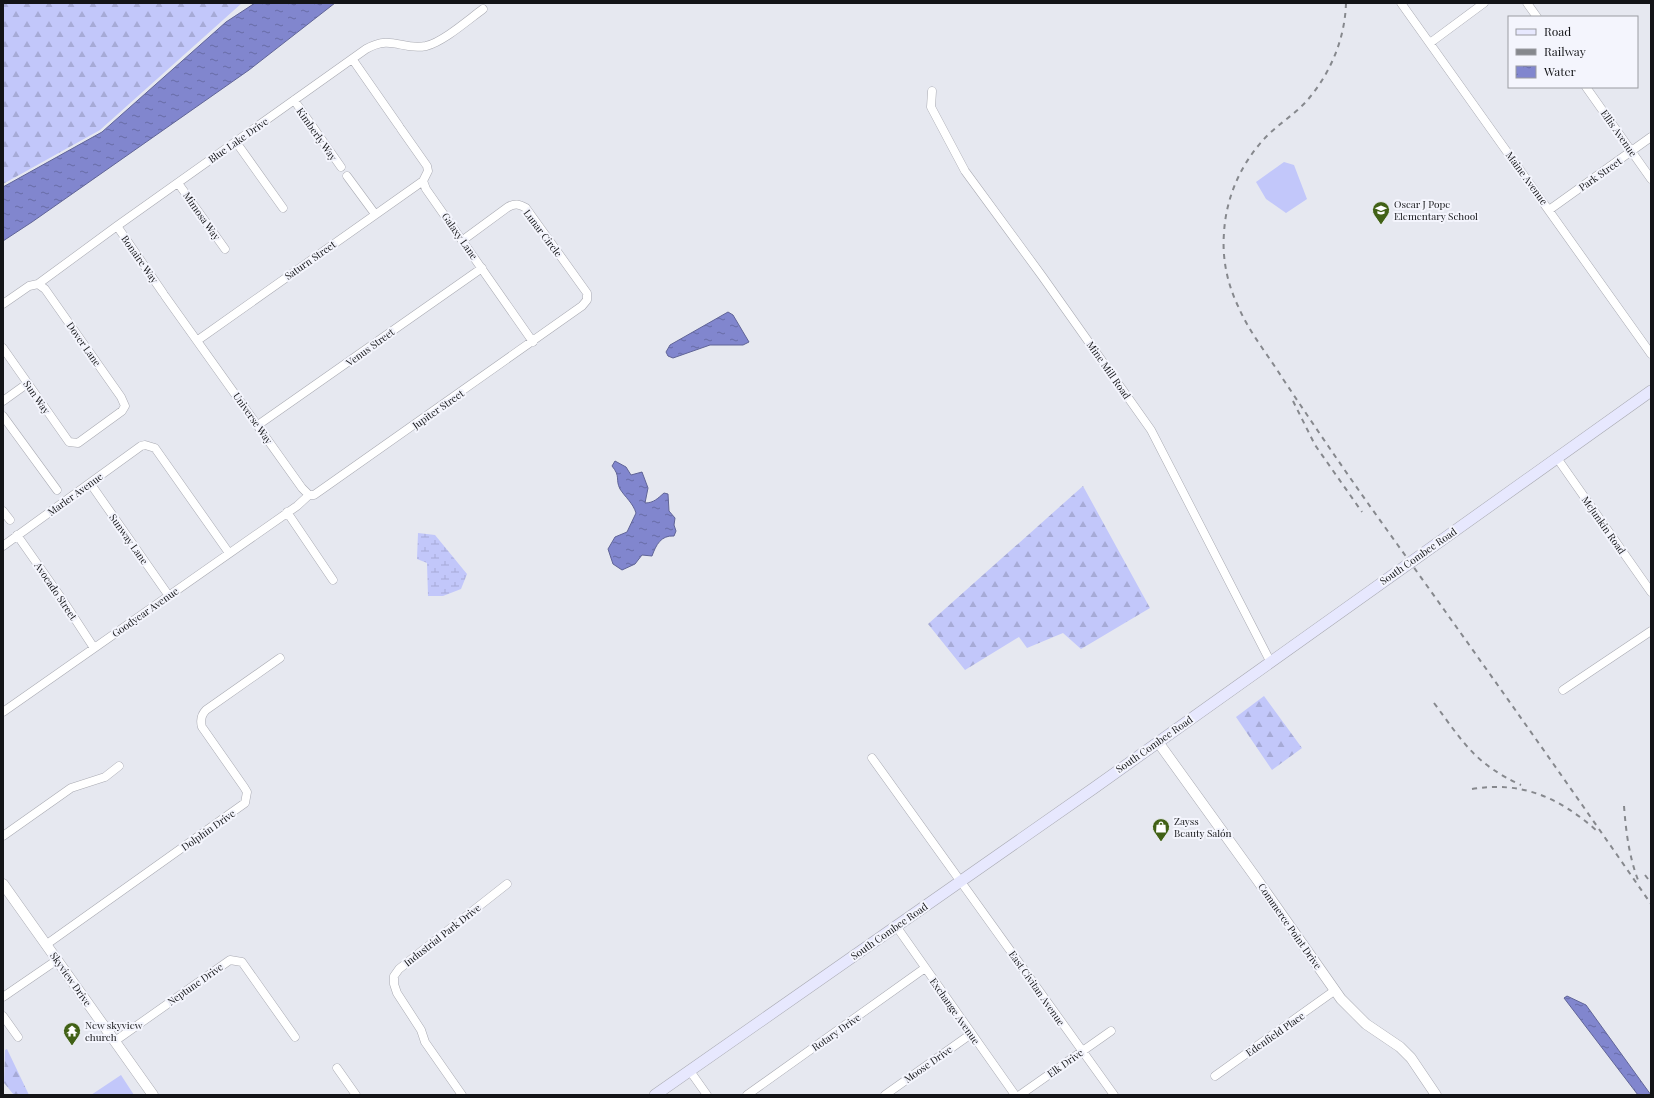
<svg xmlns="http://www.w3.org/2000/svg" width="1654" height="1098" font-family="'Playfair Display',serif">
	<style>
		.green { fill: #c2c7fa }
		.forest { fill: url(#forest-firs) }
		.wetland { fill: url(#wetland-marsh) }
		.water { fill: url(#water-ripples); stroke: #606497 }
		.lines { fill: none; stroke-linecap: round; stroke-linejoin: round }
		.minor-casing { stroke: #a9aab2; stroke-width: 9 }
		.tertiary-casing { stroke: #a9aab2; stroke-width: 11 }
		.secondary-casing { stroke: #a9aab2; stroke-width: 12 }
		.minor { stroke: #fff; stroke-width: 8 }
		.tertiary { stroke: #fff; stroke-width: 10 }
		.secondary { stroke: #e7e8fe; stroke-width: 11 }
		.rail { stroke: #86888d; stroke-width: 2; stroke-dasharray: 5 5; stroke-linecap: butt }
		.labels { text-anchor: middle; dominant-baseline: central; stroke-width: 4; stroke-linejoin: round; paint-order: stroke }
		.street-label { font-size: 10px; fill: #131417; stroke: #f4f5fd }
		.poi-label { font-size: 10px; fill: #131417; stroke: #f4f5fd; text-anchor: start }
	</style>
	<defs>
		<pattern id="forest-firs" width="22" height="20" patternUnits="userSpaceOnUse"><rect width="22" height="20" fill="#c2c7fa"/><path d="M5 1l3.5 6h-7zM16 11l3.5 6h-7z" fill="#a6aad6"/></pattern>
		<pattern id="wetland-marsh" width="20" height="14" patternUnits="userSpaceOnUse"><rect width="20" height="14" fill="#c2c7fa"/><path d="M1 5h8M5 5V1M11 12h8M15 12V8" fill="none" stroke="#a6aad6"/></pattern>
		<pattern id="water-ripples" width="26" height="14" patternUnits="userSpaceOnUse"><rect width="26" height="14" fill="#8186ce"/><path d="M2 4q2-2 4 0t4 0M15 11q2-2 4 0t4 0" fill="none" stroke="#686ca6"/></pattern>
	</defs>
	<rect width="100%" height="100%" fill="#e6e8f0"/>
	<!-- green -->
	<path class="green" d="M1284,162L1294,165L1307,199L1286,213L1266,199L1256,182Z
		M121,1075L134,1095H91Z"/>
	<!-- forest -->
	<path class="forest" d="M3,3H242L100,130L3,184Z
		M1083,486L1150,608L1081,649L1063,633L1027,648L1019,637L965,670L928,624Z
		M1264,696L1302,748L1272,770L1236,717Z
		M7,1049L29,1095H14L4,1083L5,1050Z"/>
	<!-- wetland -->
	<path class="wetland" d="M418,533L435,535L467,574L461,589L443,596H428L427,563L417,559Z"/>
	<!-- water -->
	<path class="water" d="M255,3H335L249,70L32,222L3,241V187L102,132L226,22Z
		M728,312L733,315L749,342L743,345H710L673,358L668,356L666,352L670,345Z
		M615,461L626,467L631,475L642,472L648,488L645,503C654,503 658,498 664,493L668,494L669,511L675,518L674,525L676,531L674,536C661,535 656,545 652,556L642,555L635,564L622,570L613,564L608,549L615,537L627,532L636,513C633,503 625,497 620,489C615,479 621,477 612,466Z
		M1567,996L1586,1005L1651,1095H1638L1564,998Z"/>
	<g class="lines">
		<!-- minor casing -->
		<g class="minor-casing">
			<path id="minor" d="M1401,3L1651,354
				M1527,3L1537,17
				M1430,43L1484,3
				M353,60L399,126
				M1586,87L1651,179
				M932,91L931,107L965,171L1042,276L1151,430L1270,661
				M294,100L341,167
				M401,129L427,166L428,171L423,181L426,189L533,342
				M236,142L283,208
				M347,176L375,214
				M178,183L225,249
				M1549,210L1651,137
				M117,226L163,293
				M165,296L302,488L309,495
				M3,304L29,286L38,284L117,226L366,49C392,34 402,51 426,46C443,42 468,20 483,9
				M198,340L423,181
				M3,348L69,442L78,443L122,411L125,406L121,397L45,289L38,284
				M3,401L28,383
				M3,416L57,490
				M258,425L482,268
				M1557,458L1651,592
				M90,483L169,596
				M3,511L10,520
				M287,512L333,580
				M17,535L62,599L94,648
				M3,546L141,446L145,445L155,448L229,553
				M1563,690L1651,631
				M3,712L297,506L309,495H314L324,488L582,306L587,300V293L526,208C519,204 515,203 508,207L463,240
				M872,758L1114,1095
				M3,836L71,788L105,777L119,766
				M896,926L1015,1095
				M47,944L245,803L247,792L244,787L202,727C200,720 201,715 206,710L280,658
				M3,997L57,960
				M3,1016L18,1037
				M115,1041L230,960L242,962L295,1037
				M337,1068L356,1095
				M690,1071L707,1095
				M1215,1076L1334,991
				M462,1095L425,1042L421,1030L397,993L394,984V976L399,969L507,884
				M747,1095L925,968
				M885,1095L971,1034
				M1020,1095L1111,1031"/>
		</g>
		<!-- tertiary casing -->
		<g class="tertiary-casing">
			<path id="tertiary" d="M1158,742L1256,878L1341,999L1366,1024L1400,1047L1411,1058L1436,1095
				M3,884L153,1095"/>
		</g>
		<!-- secondary casing -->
		<g class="secondary-casing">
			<path id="secondary" d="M655,1095L1094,788L1651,391"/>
		</g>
		<!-- minor -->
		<use href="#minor" class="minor"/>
		<!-- tertiary -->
		<use href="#tertiary" class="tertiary"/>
		<!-- secondary -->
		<use href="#secondary" class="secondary"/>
		<!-- rail -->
		<path class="rail" d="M1346,3C1345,37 1332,70 1310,97C1299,111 1284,120 1270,133C1243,159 1226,195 1224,233C1222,258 1227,283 1238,306C1249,332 1268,355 1283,379C1317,430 1351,480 1387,530C1476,654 1564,778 1651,904
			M1293,401L1315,445L1362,512
			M1434,703C1463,742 1475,764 1521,785
			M1472,789C1522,781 1558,797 1596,830
			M1624,806C1626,832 1629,856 1638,880
			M1645,875L1651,883"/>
	</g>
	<!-- icons -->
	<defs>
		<g id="school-pin" transform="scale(0.9)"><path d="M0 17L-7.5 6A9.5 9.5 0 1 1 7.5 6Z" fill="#416116" stroke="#f4f5fd"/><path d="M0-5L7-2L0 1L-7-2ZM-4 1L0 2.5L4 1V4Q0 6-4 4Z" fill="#fff"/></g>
		<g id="shop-pin" transform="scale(0.9)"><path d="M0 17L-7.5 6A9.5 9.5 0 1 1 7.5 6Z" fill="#416116" stroke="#f4f5fd"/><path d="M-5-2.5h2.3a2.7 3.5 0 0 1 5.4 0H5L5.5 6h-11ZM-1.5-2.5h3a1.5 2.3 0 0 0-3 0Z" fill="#fff"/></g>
		<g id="temple-pin" transform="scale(0.9)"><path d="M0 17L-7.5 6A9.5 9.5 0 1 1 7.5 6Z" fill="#416116" stroke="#f4f5fd"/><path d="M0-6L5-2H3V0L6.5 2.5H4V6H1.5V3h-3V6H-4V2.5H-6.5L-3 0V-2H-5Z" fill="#fff"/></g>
	</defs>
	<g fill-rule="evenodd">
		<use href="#school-pin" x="1381" y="210"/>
		<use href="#shop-pin" x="1161" y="827"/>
		<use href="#temple-pin" x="72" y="1031"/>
	</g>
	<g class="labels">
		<!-- street labels -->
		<g class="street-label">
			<text transform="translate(1619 133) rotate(55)">Ellis Avenue</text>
			<text transform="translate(317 134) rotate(55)">Kimberly Way</text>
			<text transform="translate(238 140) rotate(-35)">Blue Lake Drive</text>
			<text transform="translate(1600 174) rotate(-35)">Park Street</text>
			<text transform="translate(1527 178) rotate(54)">Maine Avenue</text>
			<text transform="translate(202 216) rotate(55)">Mimosa Way</text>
			<text transform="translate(543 233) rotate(53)">Lunar Circle</text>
			<text transform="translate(460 236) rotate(55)">Galaxy Lane</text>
			<text transform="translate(140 259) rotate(55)">Bonaire Way</text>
			<text transform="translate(310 260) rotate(-35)">Saturn Street</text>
			<text transform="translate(84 344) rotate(55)">Dover Lane</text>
			<text transform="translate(370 347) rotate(-36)">Venus Street</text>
			<text transform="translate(1109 370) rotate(55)">Mine Mill Road</text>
			<text transform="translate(37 397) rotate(55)">Sun Way</text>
			<text transform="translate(438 409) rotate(-35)">Jupiter Street</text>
			<text transform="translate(253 418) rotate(55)">Universe Way</text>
			<text transform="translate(75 494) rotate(-36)">Marler Avenue</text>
			<text transform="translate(1604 525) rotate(55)">McJunkin Road</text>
			<text transform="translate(129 539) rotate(55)">Sunway Lane</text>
			<text transform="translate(1418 556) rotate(-35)">South Combee Road</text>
			<text transform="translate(56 591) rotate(56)">Avocado Street</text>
			<text transform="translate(145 612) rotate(-35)">Goodyear Avenue</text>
			<text transform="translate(1154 744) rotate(-35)">South Combee Road</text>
			<text transform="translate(208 830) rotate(-35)">Dolphin Drive</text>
			<text transform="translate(1290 926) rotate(55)">Commerce Point Drive</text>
			<text transform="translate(889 931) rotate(-35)">South Combee Road</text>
			<text transform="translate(442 935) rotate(-38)">Industrial Park Drive</text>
			<text transform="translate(71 979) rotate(55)">Skyview Drive</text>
			<text transform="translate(195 984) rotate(-35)">Neptune Drive</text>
			<text transform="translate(1037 988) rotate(55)">East Civitan Avenue</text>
			<text transform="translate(955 1011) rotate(55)">Exchange Avenue</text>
			<text transform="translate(836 1032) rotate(-35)">Rotary Drive</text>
			<text transform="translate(1275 1034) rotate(-35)">Edenfield Place</text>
			<text transform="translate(1065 1063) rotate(-35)">Elk Drive</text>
			<text transform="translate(928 1064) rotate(-35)">Moose Drive</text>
		</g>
		<!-- poi labels -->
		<g class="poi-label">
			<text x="1394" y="204">Oscar J Pope<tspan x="1394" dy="12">Elementary School</tspan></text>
			<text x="1174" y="821">Zayss<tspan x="1174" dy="12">Beauty Salón</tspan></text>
			<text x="85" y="1025">New skyview<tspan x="85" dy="12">church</tspan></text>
		</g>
	</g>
	<!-- border -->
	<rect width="1654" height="1098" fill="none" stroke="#131417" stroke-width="8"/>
	<!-- legend -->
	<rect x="1508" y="16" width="130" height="72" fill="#f4f5fd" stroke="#9a9ba1"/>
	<rect x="1516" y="29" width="20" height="6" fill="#e7e8fe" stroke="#9a9ba1"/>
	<text x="1544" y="36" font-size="12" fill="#131417">Road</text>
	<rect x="1516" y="49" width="20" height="6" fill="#86888d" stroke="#9a9ba1"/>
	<text x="1544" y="56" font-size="12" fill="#131417">Railway</text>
	<rect x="1516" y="66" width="20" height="12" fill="url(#water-ripples)" stroke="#9a9ba1"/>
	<text x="1544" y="76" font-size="12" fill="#131417">Water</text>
</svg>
